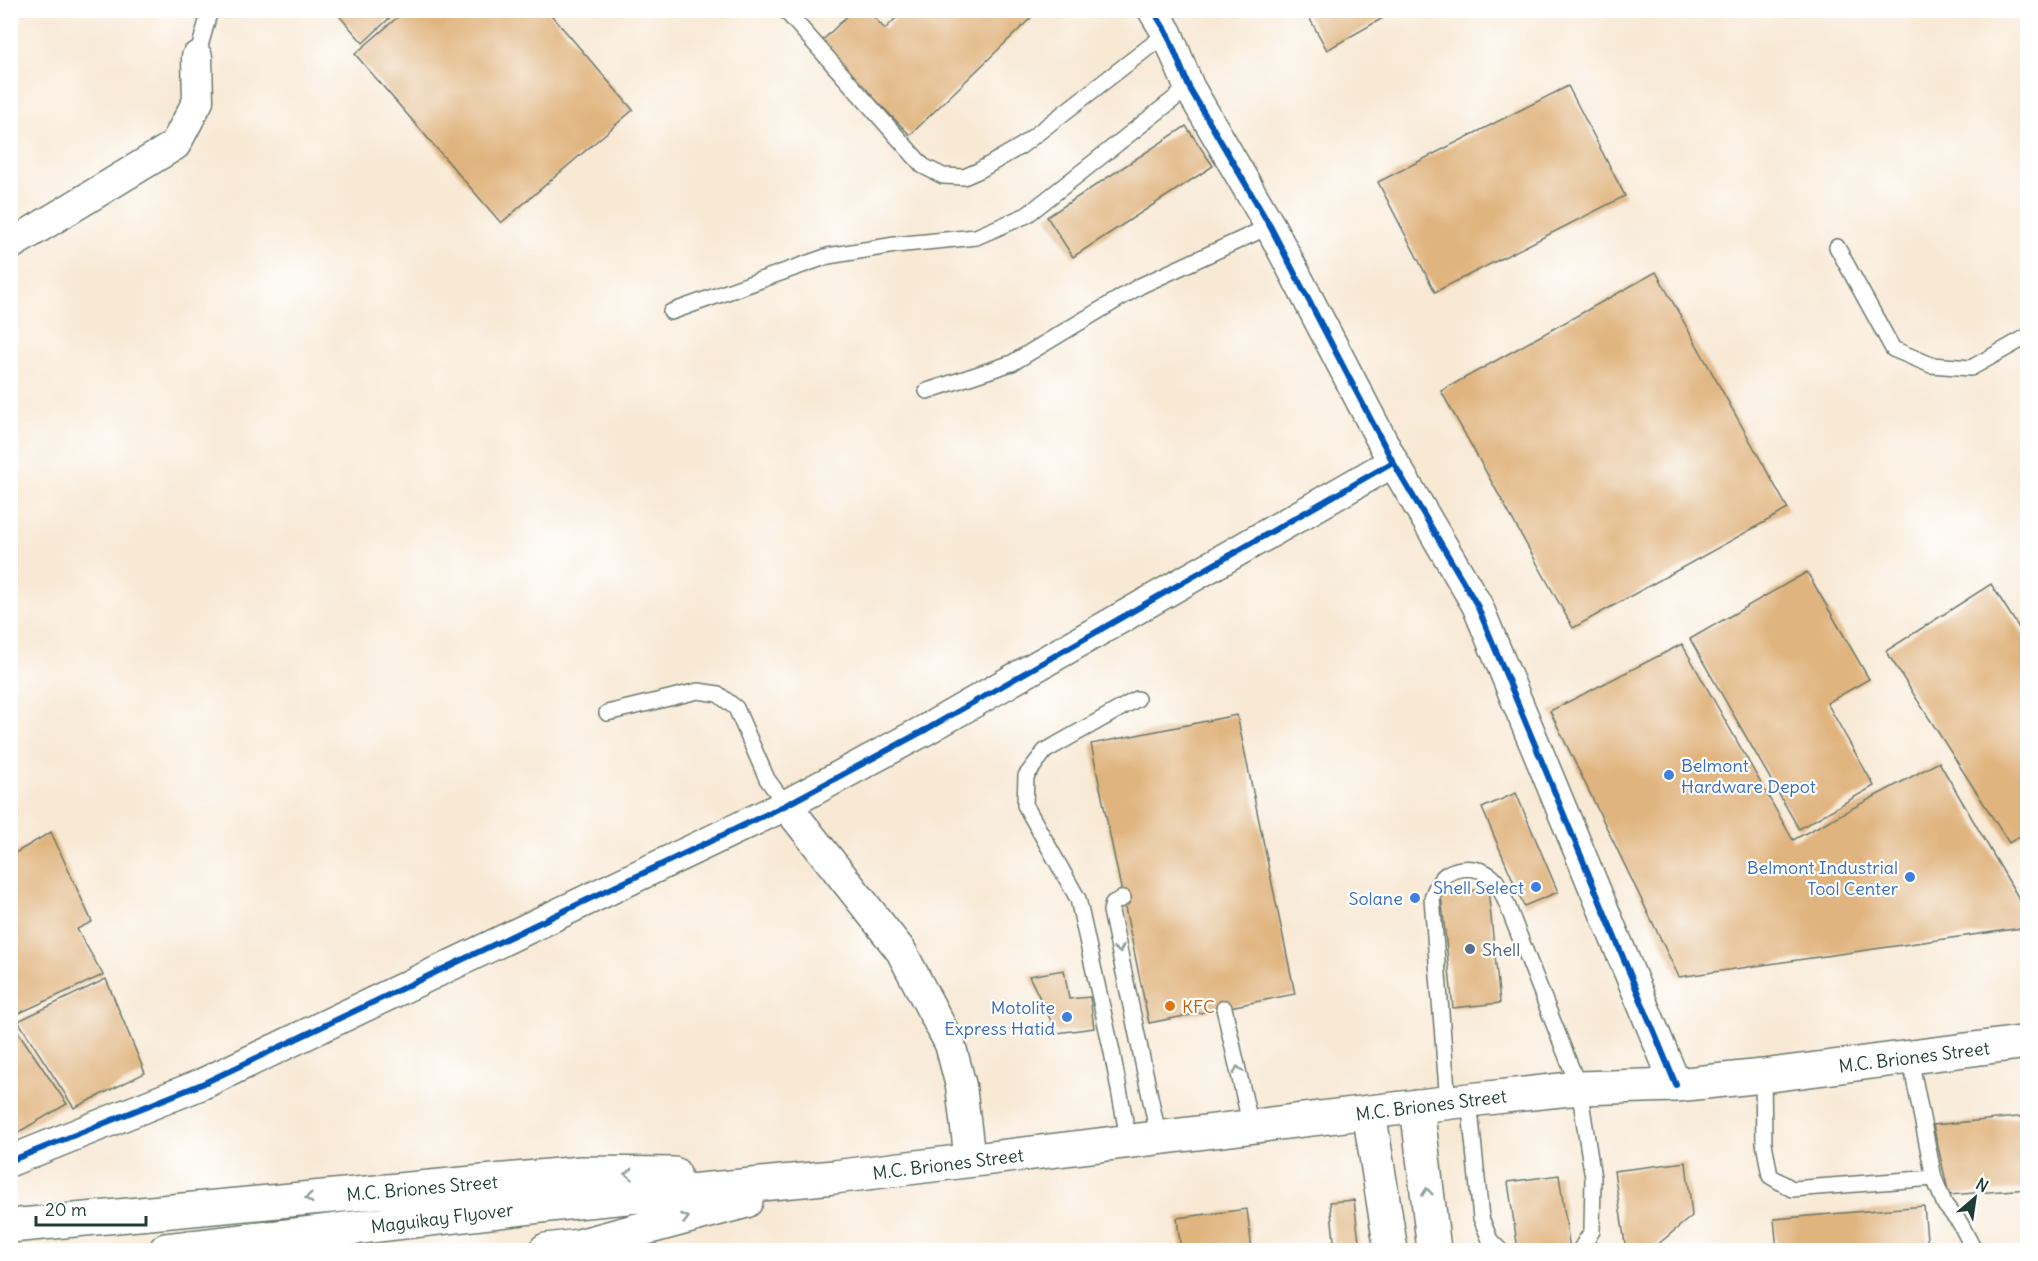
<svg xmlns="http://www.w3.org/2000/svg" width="2038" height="1261" font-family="Delius,sans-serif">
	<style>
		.building { fill: #e0b47e }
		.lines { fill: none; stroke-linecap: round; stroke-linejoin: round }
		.lane-casing { stroke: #6b796c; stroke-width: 18 }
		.street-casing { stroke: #6b796c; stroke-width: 33 }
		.secondary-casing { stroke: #6b796c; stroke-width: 36 }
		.primary-casing { stroke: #6b796c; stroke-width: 36 }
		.lane { stroke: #fff; stroke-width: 15 }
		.street { stroke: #fff; stroke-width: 30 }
		.secondary { stroke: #fff; stroke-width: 33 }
		.primary { stroke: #fff; stroke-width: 33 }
		.cycleway-casing { stroke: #fff; stroke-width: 10 }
		.cycleway { stroke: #0057b8; stroke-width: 6 }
		.oneway { stroke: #8f9e9a }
		.shop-dot { fill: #3f7fe0; stroke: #fff; stroke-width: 2 }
		.service-dot { fill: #5c6f8a; stroke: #fff; stroke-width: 2 }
		.food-dot { fill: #e8710a; stroke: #fff; stroke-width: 2 }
		.labels { text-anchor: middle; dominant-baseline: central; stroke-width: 4.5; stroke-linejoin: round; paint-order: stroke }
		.shop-label { font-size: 18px; fill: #366cbe; stroke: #fff; text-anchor: end }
		.service-label { font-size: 18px; fill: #4e5e75; stroke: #fff; text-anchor: start }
		.food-label { font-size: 18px; fill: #c56008; stroke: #fff; text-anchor: start }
		.street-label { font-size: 18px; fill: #1f3d34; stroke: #fff }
	</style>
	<rect width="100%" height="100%" fill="#fff"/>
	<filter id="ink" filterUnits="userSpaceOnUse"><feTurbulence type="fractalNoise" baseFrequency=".0167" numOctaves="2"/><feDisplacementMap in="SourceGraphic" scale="12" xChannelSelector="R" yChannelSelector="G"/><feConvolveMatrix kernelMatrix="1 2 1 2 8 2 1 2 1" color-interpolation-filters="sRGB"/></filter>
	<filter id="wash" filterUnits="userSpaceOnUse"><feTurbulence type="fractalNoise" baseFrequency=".008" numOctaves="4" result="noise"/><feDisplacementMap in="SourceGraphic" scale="24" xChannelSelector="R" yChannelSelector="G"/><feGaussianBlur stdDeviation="1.35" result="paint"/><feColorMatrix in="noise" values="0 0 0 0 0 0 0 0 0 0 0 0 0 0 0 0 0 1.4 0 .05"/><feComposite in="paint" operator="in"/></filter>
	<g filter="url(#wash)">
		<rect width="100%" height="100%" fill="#f8e9d5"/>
		<g id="blocks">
			<!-- building -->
			<path class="building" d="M334,10H398L363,43Z
				M406,10H547L633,110L501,223L355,54Z
				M853,10H867L885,29L904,10H1026L1032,17L910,135L820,43Z
				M1305,10H1397L1327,50Z
				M1568,86L1625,196L1435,292L1378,182Z
				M1186,126L1213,166L1073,257L1047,217Z
				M1656,272L1788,509L1573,628L1441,391Z
				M1807,572L1869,679L1827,703L1874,786L1799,829L1690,639Z
				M1991,584L2028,642V831L2009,843L1886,651Z
				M1682,644L1793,840L1939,762L2028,914V927L1679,977L1550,711Z
				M1237,715L1295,994L1149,1023L1091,744Z
				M1516,793L1558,892L1524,906L1482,808Z
				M51,832L92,922L77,929L103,975L15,1015L10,1007V856Z
				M1488,889L1500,1003L1453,1008L1441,894Z
				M1064,970L1069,999L1090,997L1094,1028L1057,1033L1029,976Z
				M106,979L145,1073L74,1108L18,1021Z
				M14,1026L67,1104L10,1137V1028Z
				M2028,1116V1189L1949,1195L1933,1125Z
				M1686,1162L1692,1216L1651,1250H1626L1614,1171Z
				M1559,1175L1570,1250H1518L1508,1182Z
				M1354,1200L1360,1250H1335L1330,1202Z
				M1924,1206L1928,1250H1777L1774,1219Z
				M1247,1209L1252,1250H1181L1177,1218Z"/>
		</g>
	</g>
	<g filter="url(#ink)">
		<use href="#blocks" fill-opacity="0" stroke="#6b796c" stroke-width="1.5"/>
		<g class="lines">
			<!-- lane casing -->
			<g class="lane-casing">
				<path id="lane" d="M785,10L923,166L943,176L964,177L980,170L1021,146L1167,33
					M197,57L210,10
					M1837,247L1893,349L1931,365L1971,368L2028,336
					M671,312L828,256L895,245L976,237L1027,215L1189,87
					M927,391L1012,363L1140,286L1270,226
					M607,713L698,691L718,694L736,708L767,779L786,805
					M1123,898L1113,903L1111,911L1159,1139
					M1224,1008L1251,1127
					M1910,1058L1934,1178
					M1763,1076L1764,1143L1770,1176L1792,1189L1934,1178L1945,1205L1960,1223L1974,1250
					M1469,1100L1481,1218L1490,1240L1500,1250
					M1448,1102L1432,898C1435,889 1439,879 1447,874C1462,865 1485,867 1496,881C1500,887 1503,896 1506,902L1579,1088L1593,1178L1592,1231L1580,1250
					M1129,1143L1112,1052L1078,899L1025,805L1026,776L1045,751L1137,699"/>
			</g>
			<!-- street casing -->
			<g class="street-casing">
				<path id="street" d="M1153,10L1167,33L1189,87L1270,226L1393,462L1477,605L1676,1085
					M10,245L175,145L198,101L197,57
					M786,805L901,951L950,1044L961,1086L970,1161
					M10,1161L202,1084L786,805L927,729L1393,462"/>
			</g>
			<!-- secondary casing -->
			<g class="secondary-casing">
				<path id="secondary" d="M1417,1106L1434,1250
					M1369,1112L1391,1250"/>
			</g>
			<!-- primary casing -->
			<g class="primary-casing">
				<path id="primary" d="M10,1226L581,1173L674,1174
					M166,1250L575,1202L834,1177L1469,1100L1579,1088L1676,1085L1763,1076L2028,1042
					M546,1250L579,1246L746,1201"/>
			</g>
			<!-- lane -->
			<use href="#lane" class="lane"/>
			<!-- street -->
			<use href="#street" class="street"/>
			<!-- secondary -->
			<use href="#secondary" class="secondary"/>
			<!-- primary -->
			<use href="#primary" class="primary"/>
			<!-- cycleway casing -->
			<g class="cycleway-casing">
				<path id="cycleway" d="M1153,10L1167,33L1189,87L1270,226L1393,462L1477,605L1676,1085
					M10,1161L202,1084L786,805L927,729L1393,462"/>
			</g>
			<!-- cycleway -->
			<use href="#cycleway" class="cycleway"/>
		</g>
		<!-- one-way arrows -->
		<defs><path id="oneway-chevron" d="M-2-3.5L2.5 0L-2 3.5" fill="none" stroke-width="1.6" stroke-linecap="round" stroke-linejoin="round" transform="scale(1.5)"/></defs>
		<g class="oneway">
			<use href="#oneway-chevron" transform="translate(1119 949) rotate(78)"/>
			<use href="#oneway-chevron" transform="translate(1238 1070) rotate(-103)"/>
			<use href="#oneway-chevron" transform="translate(629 1174) rotate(-179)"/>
			<use href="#oneway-chevron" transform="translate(1427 1192) rotate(-96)"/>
			<use href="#oneway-chevron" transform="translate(309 1198) rotate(175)"/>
			<use href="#oneway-chevron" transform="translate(685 1218) rotate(-15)"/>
		</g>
	</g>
	<!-- markers -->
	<g class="shop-dot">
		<circle cx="1669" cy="775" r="6"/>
		<circle cx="1910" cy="877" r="6"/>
		<circle cx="1536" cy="887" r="6"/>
		<circle cx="1415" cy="898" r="6"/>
		<circle cx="1067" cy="1017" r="6"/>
	</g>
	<circle class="service-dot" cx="1470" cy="949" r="6"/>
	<circle class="food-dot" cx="1170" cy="1006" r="6"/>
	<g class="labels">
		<!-- shop labels -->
		<g class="shop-label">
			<text x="1681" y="765" text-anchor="start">Belmont<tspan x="1681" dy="21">Hardware Depot</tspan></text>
			<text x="1898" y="867">Belmont Industrial<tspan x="1898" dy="21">Tool Center</tspan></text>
			<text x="1524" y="887">Shell Select</text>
			<text x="1403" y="898">Solane</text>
			<text x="1055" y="1007">Motolite<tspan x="1055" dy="21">Express Hatid</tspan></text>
		</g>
		<!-- service labels -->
		<g class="service-label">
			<text x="1482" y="949">Shell</text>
		</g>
		<!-- food labels -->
		<g class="food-label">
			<text x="1182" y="1006">KFC</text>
		</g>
		<!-- street labels -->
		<g class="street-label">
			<text transform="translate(1914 1057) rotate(-7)">M.C. Briones Street</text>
			<text transform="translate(1431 1105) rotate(-7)">M.C. Briones Street</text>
			<text transform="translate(948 1164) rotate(-7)">M.C. Briones Street</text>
			<text transform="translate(422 1188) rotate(-5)">M.C. Briones Street</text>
			<text transform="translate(442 1218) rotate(-7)">Maguikay Flyover</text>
		</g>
	</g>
	<!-- margin -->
	<rect width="2038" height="1261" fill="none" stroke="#fff" stroke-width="36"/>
	<!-- north arrow -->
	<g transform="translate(1975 1198) rotate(29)" stroke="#ffffff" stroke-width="4.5" paint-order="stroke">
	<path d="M0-4.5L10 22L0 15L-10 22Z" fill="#1f3d34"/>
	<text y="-9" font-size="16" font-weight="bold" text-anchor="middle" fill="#1f3d34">N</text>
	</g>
	<!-- scale -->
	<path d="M36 1216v9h110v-9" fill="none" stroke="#1f3d34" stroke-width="3"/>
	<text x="45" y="1216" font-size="18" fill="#1f3d34" stroke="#ffffff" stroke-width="4.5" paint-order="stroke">20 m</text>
</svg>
